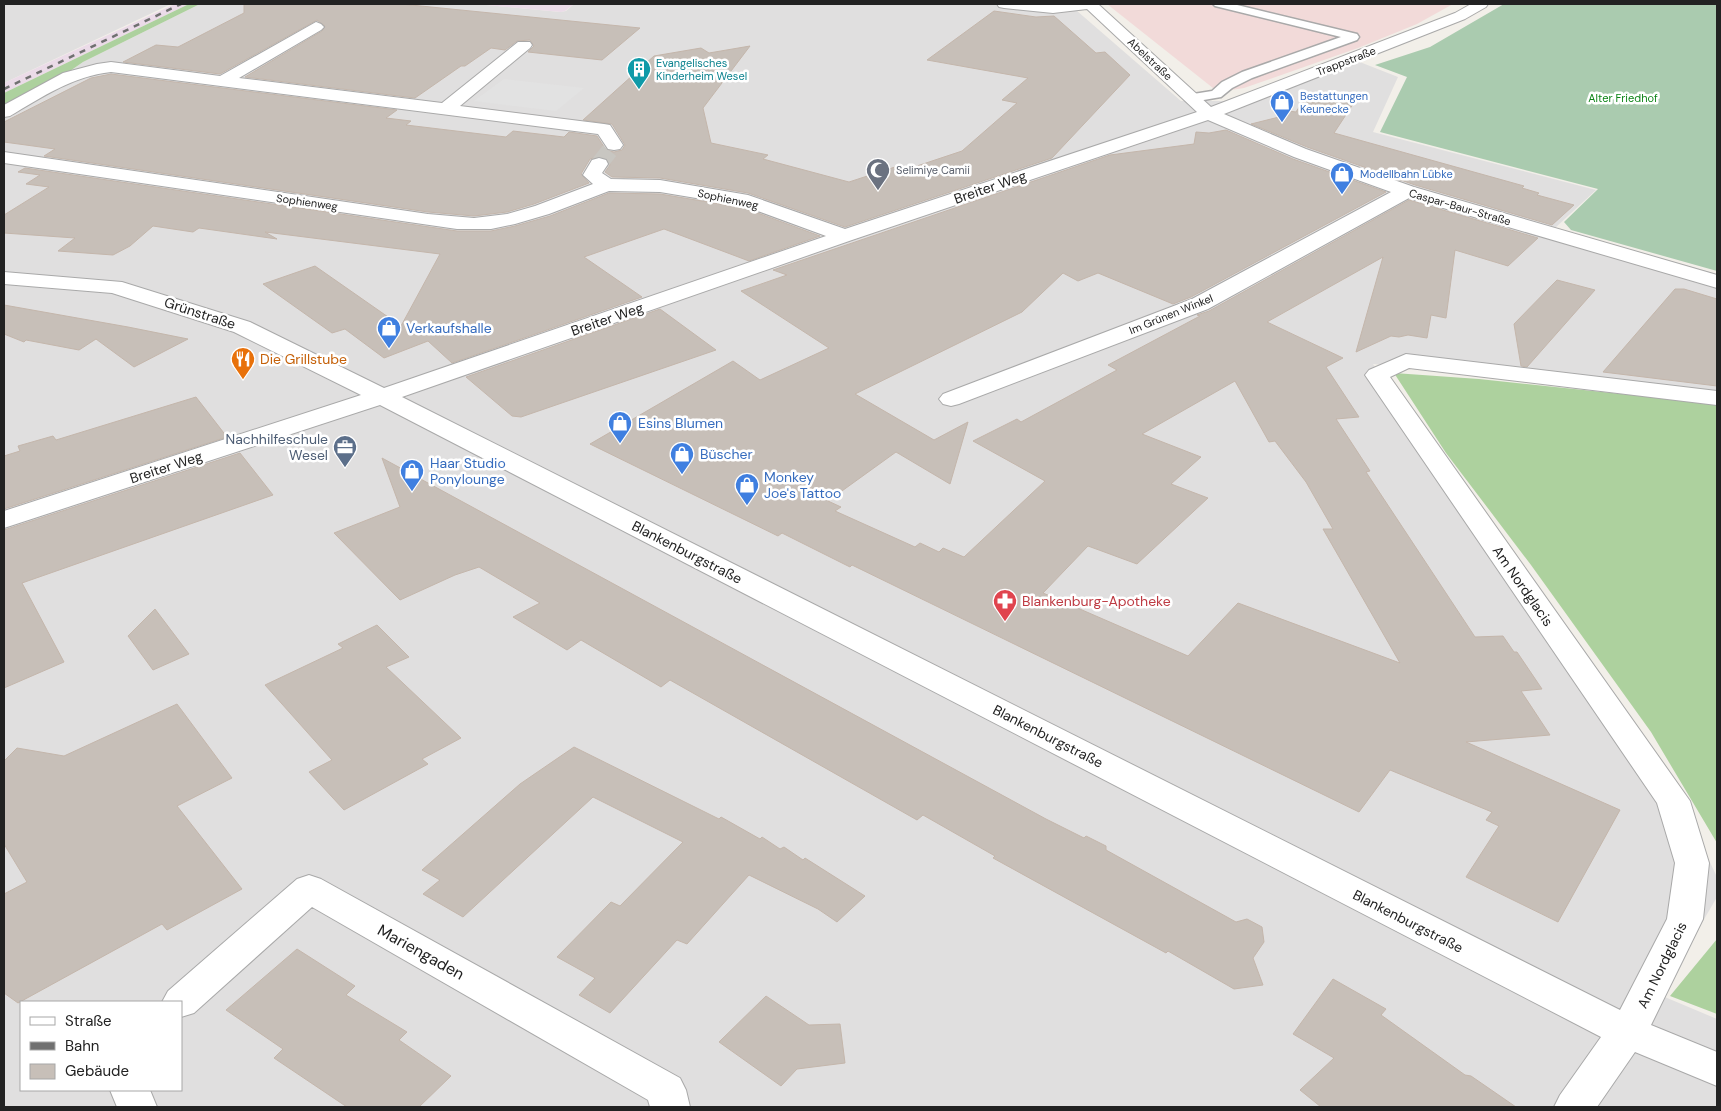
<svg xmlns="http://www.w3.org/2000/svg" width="1721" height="1111" font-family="'DM Sans',sans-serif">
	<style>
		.residential { fill: #e0dfdf; fill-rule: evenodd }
		.commercial { fill: #f2dad9 }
		.industrial { fill: #ebdbe8 }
		.forest { fill: #add19e }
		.cemetery { fill: #aacbaf }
		.parking { fill: #e2e2e2 }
		.building { fill: #c7bfb8; stroke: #c4b6ab; fill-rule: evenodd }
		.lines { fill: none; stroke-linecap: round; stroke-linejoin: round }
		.minor-tunnel { stroke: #c8c6c1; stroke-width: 17; stroke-dasharray: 17 8; stroke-linecap: butt }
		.service-casing { stroke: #a9a9a9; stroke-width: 3 }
		.minor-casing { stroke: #a9a9a9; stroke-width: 2 }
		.service { fill: #fff; fill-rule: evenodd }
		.minor { fill: #fff; fill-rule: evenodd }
		.rail { stroke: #707070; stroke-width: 2.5; stroke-dasharray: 6 6; stroke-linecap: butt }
		.labels { text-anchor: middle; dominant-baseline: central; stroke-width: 5; stroke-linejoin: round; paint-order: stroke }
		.far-street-label { font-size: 11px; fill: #222; stroke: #fff }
		.far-culture-label { font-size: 11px; fill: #0d838f; stroke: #fff; text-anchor: start }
		.far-shop-label { font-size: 11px; fill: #366cbe; stroke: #fff; text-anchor: start }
		.far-park-label { font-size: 11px; fill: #0c8416; stroke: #fff }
		.far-worship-label { font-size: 11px; fill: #5b616d; stroke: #fff; text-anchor: start }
		.street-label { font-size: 14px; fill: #222; stroke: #fff }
		.shop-label { font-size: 14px; fill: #366cbe; stroke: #fff; text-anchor: start }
		.food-label { font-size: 14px; fill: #c56008; stroke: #fff; text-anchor: start }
		.service-label { font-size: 14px; fill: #4e5e75; stroke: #fff; text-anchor: end }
		.health-label { font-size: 14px; fill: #be3a42; stroke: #fff; text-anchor: start }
		.near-street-label { font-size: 16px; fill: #222; stroke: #fff }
	</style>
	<rect width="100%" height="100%" fill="#f2efe9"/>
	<!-- residential -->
	<path class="residential" d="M4,4H171L4,83Z
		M200,4H476L560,12L566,11L574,4H1069L1181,101H1224L1347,57L1398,77L1373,132L1596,190L1555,228L1717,274V400L1373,364L1690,821L1717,877V897L1660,995L1717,1019V1107H4V106L70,71L83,62ZM21,1002H181V1090H21Z"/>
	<!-- commercial -->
	<path class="commercial" d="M1107,4H1453L1417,24L1358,48L1244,88L1218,92Z"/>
	<!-- industrial -->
	<path class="industrial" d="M175,4H189L4,93V83Z
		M476,4H574L565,11L561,12Z"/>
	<!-- forest -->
	<path class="forest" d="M189,4H200L83,62L70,71L4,105V93Z
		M1394,373L1479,379L1717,404V843L1651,732L1531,565L1446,453Z
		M1717,939V1014L1670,996Z"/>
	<!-- cemetery -->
	<path class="cemetery" d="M1504,4H1717V271L1571,230L1564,222L1598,189L1380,132L1407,77L1375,65L1430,47Z"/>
	<!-- parking -->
	<path class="parking" d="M504,79L584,88L556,111L474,101Z"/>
	<!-- building -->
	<path class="building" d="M244,4H401L640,28L602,60L528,52L534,46L530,40L517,41L505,50L491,48L465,66H461L415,98L245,77L322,31L325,26L317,20L220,74L123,62L156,45L178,47L244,13Z
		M994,11L1036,17L1054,16L1096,53L1105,52L1130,75L1052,158L845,227L748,193L660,178L612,177L605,172L610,165L608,159L600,156L590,159L581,174L589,183L534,204L507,212L474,216L428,212L44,156L55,149L4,142V122L91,78L111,74L397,110L386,118L411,121L406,125L506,137L513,131L564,137L569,132L597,136L606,150L614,152L622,150L625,145L612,124L583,120L654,56L701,48L709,53L750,46L703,108L711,143L768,155L763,159L849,182L898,166L905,170L962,151L1017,103L1002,100L1028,78L927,60Z
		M1321,92L1357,98L1334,133L1524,186L1522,188L1539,193L1537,195L1574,205L1552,225L1415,185L1307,147L1251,124L1287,115L1289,111L1296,112L1303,101L1314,103Z
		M1226,130L1293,159L1386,192L1191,297L1173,304L1098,273L1078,281L1063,273L1022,312L855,394L934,440L968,422L950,484L896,452L828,501L841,507L835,511L915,547L920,543L939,552L943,548L964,557L1045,481L973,441L1017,419L1021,422L1117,370L1108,365L1200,316L1197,315L1209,311L1409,200L1538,238L1508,266L1455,250L1446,318L1431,315L1427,338L1408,335L1399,337L1391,336L1356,352L1383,257L1267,322L1343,358L1326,367L1359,417L1336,419L1370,471L1366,472L1475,637L1503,636L1514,652H1517L1542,689L1521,691L1550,735L1466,742L1620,810L1558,922L1466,877L1499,826L1486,820L1492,812L1390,770L1359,812L852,565L850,567L782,533L778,536L590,444L733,361L760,380L829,348L741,291L787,275L773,270L1110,155L1194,144L1196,132L1209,133ZM1235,381L1269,442L1275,441L1306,482L1333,529H1323L1400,663L1238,603L1188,656L1043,593L1088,546L1137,564L1208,498L1171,484L1201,457L1142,434Z
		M25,168L457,231H491L515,226L550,216L609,193L660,194L744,208L820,236L749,261L664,229L584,257L642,297L452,363L428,341L384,358L345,329L332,333L263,284L315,266L401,326L440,254L265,232L277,239L199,228L193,232L153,226L130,246L113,255L58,251L75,238L4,233V215L49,187L26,184L40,175L18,172Z
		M1557,280L1595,290L1527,367L1521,366L1514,324Z
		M1675,289H1684L1717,299V386L1603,372Z
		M4,305L128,327L188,339L134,367L96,339L79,350L26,340L24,342L4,334Z
		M660,309L716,350L521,417L512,416L466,377Z
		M196,397L227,437L4,509V456L20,451L18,446L53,436L56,440Z
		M240,453L273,495L22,583L64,662L4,688V530Z
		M382,458L1046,819L1084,838L1086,836L1106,846V850L1236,922L1247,919L1262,927L1264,942L1253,958L1263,985L1234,989L1168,951L1166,953L993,858L995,856L923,815L917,820L670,680L661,687L581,640L567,650L513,617L540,603L479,567L455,575L400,600L334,533L400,507Z
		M155,609L189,654L153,670L128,636Z
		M377,625L409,657L386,667L461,738L422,759L428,764L344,810L309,772L332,760L265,685L343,648L338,644Z
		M177,704L232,778L177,806L242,889L167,930L162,924L18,1003L4,993V894L27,882L4,844V761L17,748L64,756Z
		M574,747L719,819L721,817L760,839L762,837L780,849L784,847L803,860L805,858L865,896L837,922L818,909L749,875L687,944L677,940L610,1013L579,995L595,978L557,957L611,902L620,906L683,842L593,797L463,917L423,894L440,880L422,870L520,784Z
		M297,949L355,986L346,995L407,1032L399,1040L451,1076L419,1107H347L274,1058L283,1049L226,1010Z
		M1333,979L1386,1009L1381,1015L1465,1075L1471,1076L1516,1107H1321L1300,1090L1334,1058L1293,1034Z
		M766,996L809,1025L840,1024L845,1063L797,1069L781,1086L719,1042Z"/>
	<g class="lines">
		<!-- minor-tunnel -->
		<path class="minor-tunnel" d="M599,164L614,145"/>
		<!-- service casing -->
		<g class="service-casing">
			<path id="service" d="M1213,4H1233L1357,34L1359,37L1357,40L1252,78L1232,88L1221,97L1192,102L1185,98L1187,95L1212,91L1222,82L1242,72L1341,37L1215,6Z"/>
		</g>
		<!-- minor casing -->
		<g class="minor-casing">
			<path id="minor" d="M997,4H1098L1211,107L1455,13L1471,4H1488L1486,7L1465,19L1224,114L1306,149L1414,187L1717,275V288L1409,198L1208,309L959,404L951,406L943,404L939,399L943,394L1192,299L1391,192L1294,157L1208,120L852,240L402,397L1620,1010L1667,919L1675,863L1657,803L1365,375L1369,370L1406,354L1717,391V405L1409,368L1390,377L1690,801L1709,863L1703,919L1651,1025L1717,1052V1086L1635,1052L1597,1107H1554L1560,1095L1601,1037L380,405L4,528V511L361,395L234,332L112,293L4,284V272L122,282L250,322L384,388L826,236L744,206L660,192L609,191L549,214L515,224L491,229H457L4,163V152L428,214L474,218L507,214L535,206L593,184L583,175L592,160L599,158L606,160L608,164L602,173L611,179L660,180L748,195L845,229L1197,112L1087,9L1053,13L1004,8L999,7Z
				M316,22L321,24L324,27L321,30L239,78L442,103L518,42H530L532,45L530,48L460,106L604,124L610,125L623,145L620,149L614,150L608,149L598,134L111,72C73,76 42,97 10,116L4,117V105L63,73L97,64L111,62L220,76Z
				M309,875L321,879L680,1078L686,1090L690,1107H650L648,1100L312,907L194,1013L181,1017V1002H162L168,991L297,879Z
				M110,1090H150L157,1107H117Z"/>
		</g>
		<!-- service -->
		<use href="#service" class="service"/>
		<!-- minor -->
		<use href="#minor" class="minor"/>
		<!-- rail -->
		<path class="rail" d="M4,89L181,4"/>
	</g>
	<!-- icons -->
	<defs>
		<g id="building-pin" transform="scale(1.25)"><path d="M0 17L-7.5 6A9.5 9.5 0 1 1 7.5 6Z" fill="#0f9aa8" stroke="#fff"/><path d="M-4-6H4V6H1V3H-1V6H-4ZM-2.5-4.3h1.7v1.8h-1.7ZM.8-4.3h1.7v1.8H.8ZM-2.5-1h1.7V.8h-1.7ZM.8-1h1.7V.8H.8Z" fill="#fff"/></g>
		<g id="shop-pin" transform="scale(1.25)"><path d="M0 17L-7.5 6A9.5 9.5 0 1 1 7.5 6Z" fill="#3f7fe0" stroke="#fff"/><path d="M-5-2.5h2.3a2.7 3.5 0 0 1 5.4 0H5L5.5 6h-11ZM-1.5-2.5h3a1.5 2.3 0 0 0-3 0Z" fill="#fff"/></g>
		<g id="mosque-pin" transform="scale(1.25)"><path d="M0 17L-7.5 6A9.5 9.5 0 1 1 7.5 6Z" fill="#6b7280" stroke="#fff"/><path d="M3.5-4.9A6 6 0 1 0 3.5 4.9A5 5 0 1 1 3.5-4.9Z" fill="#fff"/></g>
		<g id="restaurant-pin" transform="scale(1.25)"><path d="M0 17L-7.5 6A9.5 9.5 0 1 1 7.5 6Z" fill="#e8710a" stroke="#fff"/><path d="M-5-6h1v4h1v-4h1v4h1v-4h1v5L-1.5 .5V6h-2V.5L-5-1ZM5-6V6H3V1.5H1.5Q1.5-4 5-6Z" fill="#fff"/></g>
		<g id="office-pin" transform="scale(1.25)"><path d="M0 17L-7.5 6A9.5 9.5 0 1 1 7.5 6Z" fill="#5c6f8a" stroke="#fff"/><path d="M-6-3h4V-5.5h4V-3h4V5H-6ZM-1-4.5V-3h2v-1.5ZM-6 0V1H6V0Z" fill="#fff"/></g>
		<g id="pharmacy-pin" transform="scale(1.25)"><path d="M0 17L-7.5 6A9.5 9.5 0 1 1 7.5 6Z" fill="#e0444e" stroke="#fff"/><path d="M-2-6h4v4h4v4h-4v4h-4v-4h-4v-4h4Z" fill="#fff"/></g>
	</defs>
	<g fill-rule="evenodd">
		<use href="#building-pin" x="639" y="69"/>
		<use href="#shop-pin" x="1282" y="102"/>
		<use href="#mosque-pin" x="878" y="170"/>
		<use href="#shop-pin" x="1342" y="174"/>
		<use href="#shop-pin" x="389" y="328"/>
		<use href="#restaurant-pin" x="243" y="359"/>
		<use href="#shop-pin" x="620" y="423"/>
		<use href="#office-pin" x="345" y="447"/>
		<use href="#shop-pin" x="682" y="454"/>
		<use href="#shop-pin" x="412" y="471"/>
		<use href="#shop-pin" x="747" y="485"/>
		<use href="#pharmacy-pin" x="1005" y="601"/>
	</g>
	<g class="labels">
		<!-- far-street labels -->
		<g class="far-street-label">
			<text transform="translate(1150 59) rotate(43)">Abelstraße</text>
			<text transform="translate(1346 61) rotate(-21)">Trappstraße</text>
			<text transform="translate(728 199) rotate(12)">Sophienweg</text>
			<text transform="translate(307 202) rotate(8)">Sophienweg</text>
			<text transform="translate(1460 207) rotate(16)">Caspar-Baur-Straße</text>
			<text transform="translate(1171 314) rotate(-22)">Im Grünen Winkel</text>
		</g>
		<!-- far-culture labels -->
		<g class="far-culture-label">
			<text x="656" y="63">Evangelisches<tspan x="656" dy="13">Kinderheim Wesel</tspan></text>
		</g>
		<!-- far-shop labels -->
		<g class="far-shop-label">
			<text x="1300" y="96">Bestattungen<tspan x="1300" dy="13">Keunecke</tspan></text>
			<text x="1360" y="174">Modellbahn Lübke</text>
		</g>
		<!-- far-park labels -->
		<g class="far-park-label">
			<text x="1623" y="98">Alter Friedhof</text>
		</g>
		<!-- far-worship labels -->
		<g class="far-worship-label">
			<text x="896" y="170">Selimiye Camii</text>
		</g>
		<!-- street labels -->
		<g class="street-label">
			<text transform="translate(990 187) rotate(-19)">Breiter Weg</text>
			<text transform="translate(200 313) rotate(18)">Grünstraße</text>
			<text transform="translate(607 319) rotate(-19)">Breiter Weg</text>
			<text transform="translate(166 467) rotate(-18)">Breiter Weg</text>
			<text transform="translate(687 552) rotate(27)">Blankenburgstraße</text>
			<text transform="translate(1523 586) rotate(55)">Am Nordglacis</text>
			<text transform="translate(1048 736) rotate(27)">Blankenburgstraße</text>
			<text transform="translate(1408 921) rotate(27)">Blankenburgstraße</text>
			<text transform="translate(1662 965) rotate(-64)">Am Nordglacis</text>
		</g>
		<!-- shop labels -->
		<g class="shop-label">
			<text x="406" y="328">Verkaufshalle</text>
			<text x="638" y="423">Esins Blumen</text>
			<text x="700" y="454">Büscher</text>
			<text x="430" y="463">Haar Studio<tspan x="430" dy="16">Ponylounge</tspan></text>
			<text x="764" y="477">Monkey<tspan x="764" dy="16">Joe's Tattoo</tspan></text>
		</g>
		<!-- food labels -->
		<g class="food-label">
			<text x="260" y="359">Die Grillstube</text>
		</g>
		<!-- service labels -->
		<g class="service-label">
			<text x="328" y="439">Nachhilfeschule<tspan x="328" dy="16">Wesel</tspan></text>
		</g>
		<!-- health labels -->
		<g class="health-label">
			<text x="1022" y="601">Blankenburg-Apotheke</text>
		</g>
		<!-- near-street labels -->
		<g class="near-street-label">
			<text transform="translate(421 952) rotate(29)">Mariengaden</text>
		</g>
	</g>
	<!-- border -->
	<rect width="1721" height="1111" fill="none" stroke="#222222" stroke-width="10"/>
	<!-- legend -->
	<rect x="20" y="1001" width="162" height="90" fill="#ffffff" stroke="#a7a7a7"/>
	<rect x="30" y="1017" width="25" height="8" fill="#ffffff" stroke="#a7a7a7"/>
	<text x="65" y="1026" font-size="15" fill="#222222">Straße</text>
	<rect x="30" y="1042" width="25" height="8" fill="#707070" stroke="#a7a7a7"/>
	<text x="65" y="1051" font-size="15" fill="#222222">Bahn</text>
	<rect x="30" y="1064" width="25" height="15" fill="#c7bfb8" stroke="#a7a7a7"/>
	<text x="65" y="1076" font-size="15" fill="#222222">Gebäude</text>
</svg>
